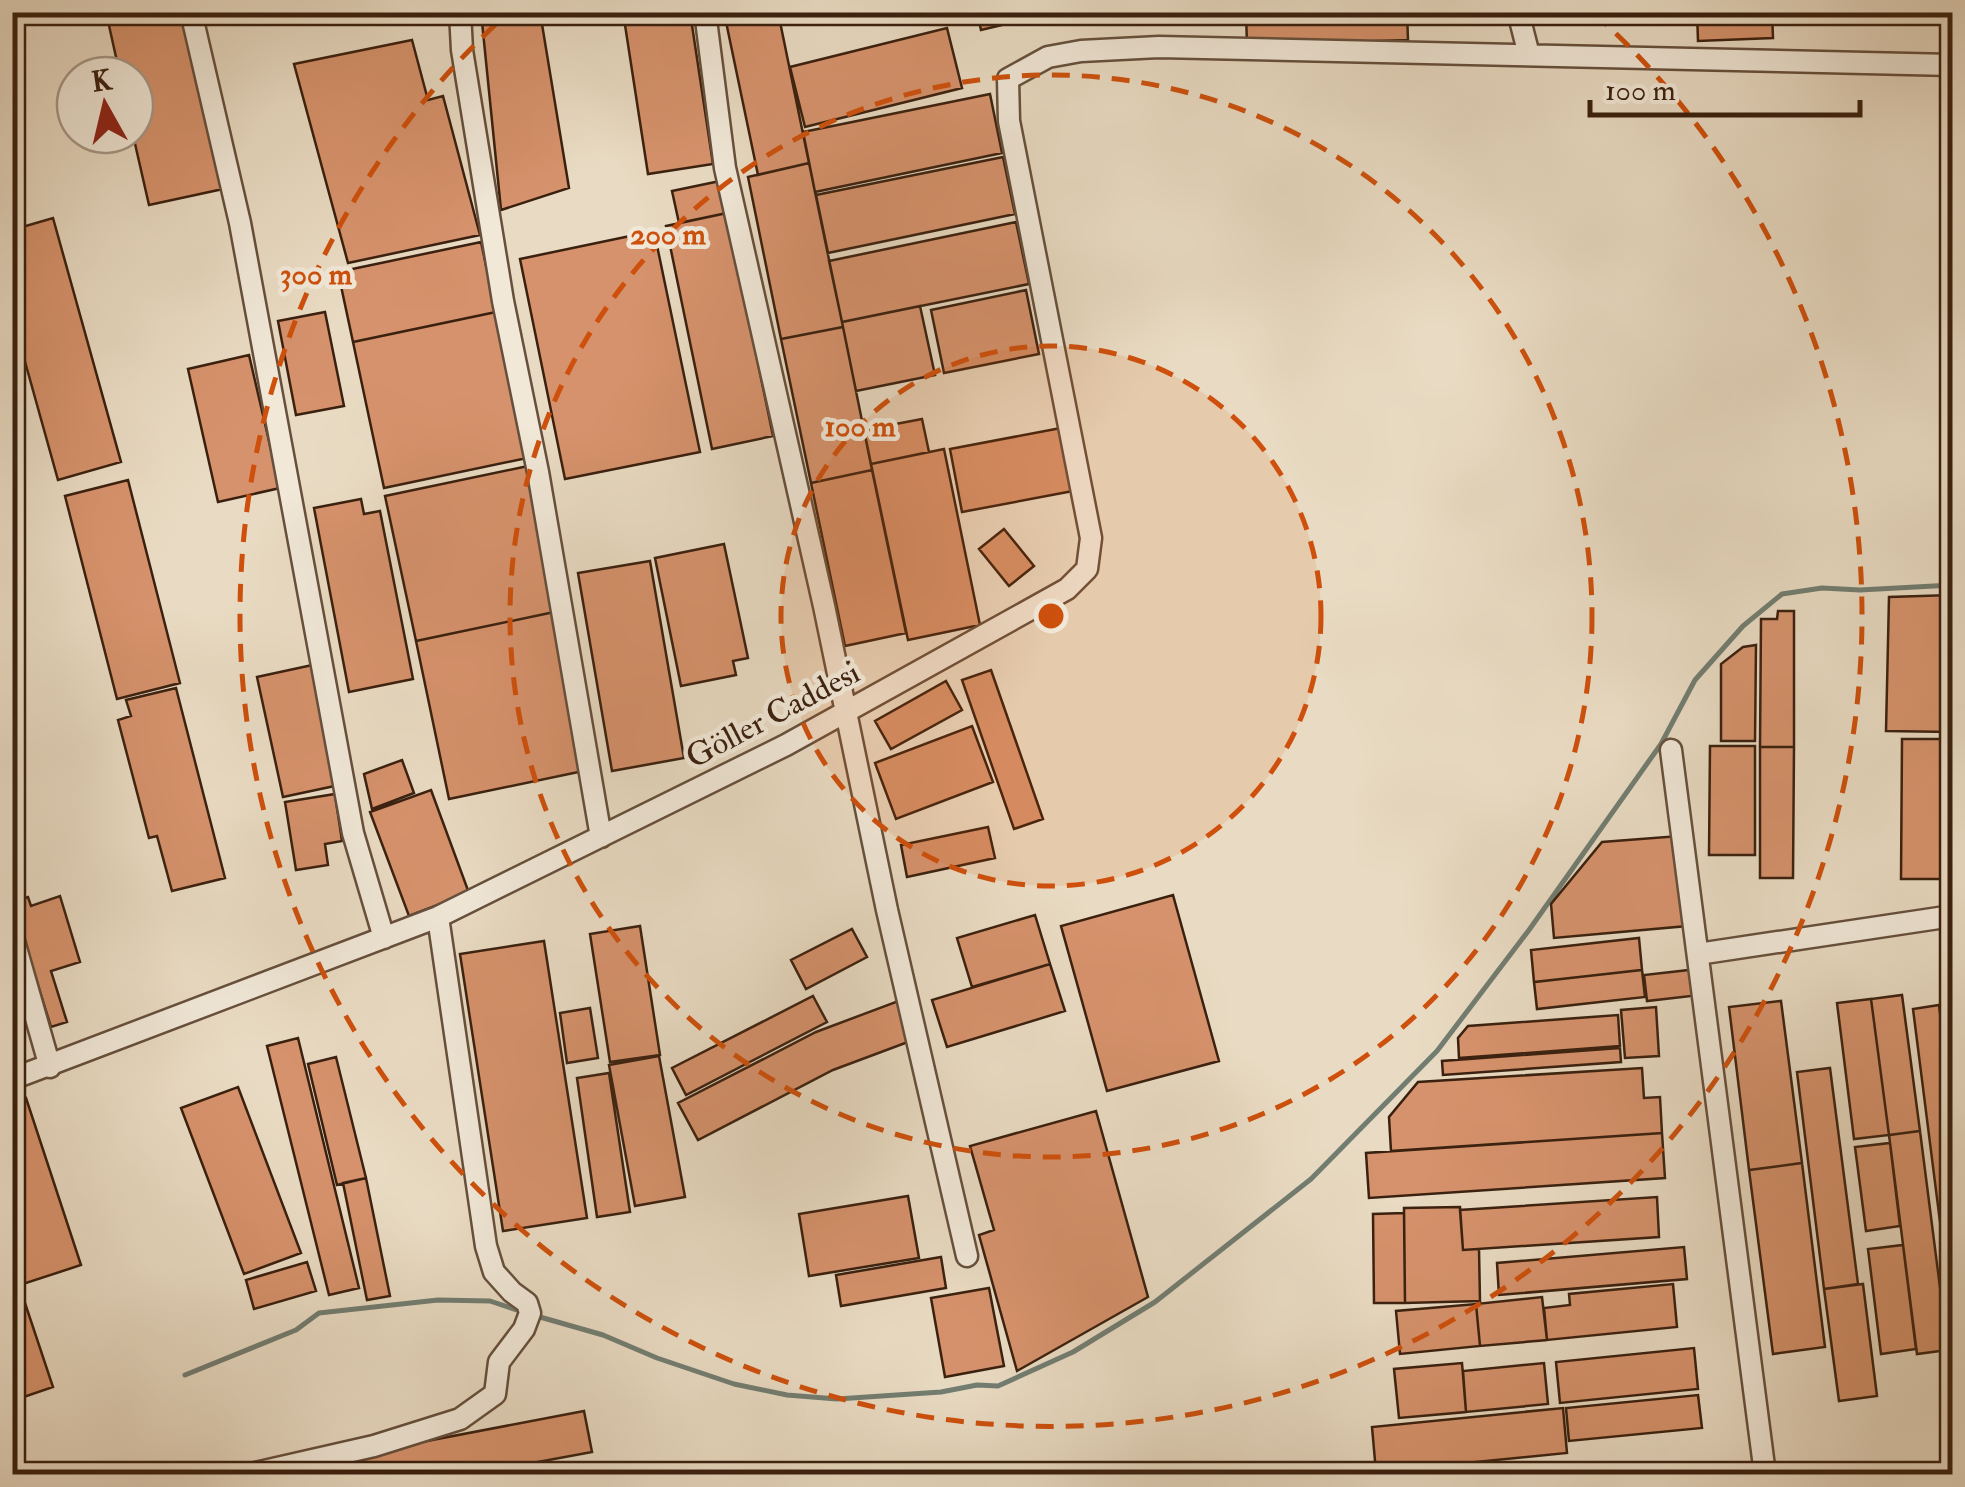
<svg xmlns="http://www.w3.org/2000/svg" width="1965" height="1487" font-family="'IM FELL Double Pica',serif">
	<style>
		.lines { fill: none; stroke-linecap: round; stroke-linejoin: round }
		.stream { stroke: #727d71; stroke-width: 5 }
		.building { fill: #d6926c; stroke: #3a200f; stroke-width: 2.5 }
		.minor-casing { stroke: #664f3c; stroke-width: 25 }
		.minor { stroke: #f1e8d8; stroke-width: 20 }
		.ring { fill: none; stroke: #ce500c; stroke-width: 5; stroke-dasharray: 18 12 }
		.labels { text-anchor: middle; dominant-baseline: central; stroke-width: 9; stroke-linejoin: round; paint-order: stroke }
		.street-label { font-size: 32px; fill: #3a200f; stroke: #f1e8d8 }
		.centre { fill: #ce500c; stroke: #f1e8d8; stroke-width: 5 }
		.ring-label { font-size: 30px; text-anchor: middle; font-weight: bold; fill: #ce500c; stroke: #f1e8d8; stroke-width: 9; stroke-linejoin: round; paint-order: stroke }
	</style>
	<rect width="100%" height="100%" fill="#e9dbc3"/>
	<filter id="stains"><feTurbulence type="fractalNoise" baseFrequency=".002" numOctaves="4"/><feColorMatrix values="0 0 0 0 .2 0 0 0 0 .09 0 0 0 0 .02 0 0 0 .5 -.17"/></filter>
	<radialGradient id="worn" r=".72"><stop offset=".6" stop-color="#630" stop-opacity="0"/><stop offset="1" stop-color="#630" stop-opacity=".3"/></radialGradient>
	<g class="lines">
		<!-- stream -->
		<path class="stream" d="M533,1315L603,1335L657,1358L734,1384L787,1395L837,1399L941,1392L977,1385L998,1386L1073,1352L1155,1302L1311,1179L1437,1051L1529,930L1661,744L1695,680L1743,626L1782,594L1822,588L1860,590L1952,585
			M185,1375L296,1330L319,1313L438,1300L490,1301L523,1312"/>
	</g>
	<!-- building -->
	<path class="building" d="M106,12H184L223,189L149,205L133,135L135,75H120Z
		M481,12H540L569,188L501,210Z
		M623,12H690L713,164L648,174Z
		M747,12H778L809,163L758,175L725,17Z
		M977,12H1043L1044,15L981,30Z
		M1246,12H1407L1408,40L1247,45Z
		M1697,12H1772L1773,38L1698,41Z
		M947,28L962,88L805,127L790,67Z
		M412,40L428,100L443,96L480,235L348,263L294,64Z
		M990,94L1002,153L815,192L803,132Z
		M1003,157L1015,214L828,253L816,195Z
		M809,163L843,327L781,339L748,177Z
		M720,181L727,213L679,223L672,191Z
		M727,213L773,436L712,449L666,226Z
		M53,218L121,462L58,480L12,315V230Z
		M1016,222L1029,284L842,322L829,261Z
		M654,231L700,452L565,479L520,259Z
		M481,242L496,312L353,342L338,272Z
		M1026,290L1039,354L944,373L931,310Z
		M920,306L935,375L856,391L842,322Z
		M325,312L344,406L296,415L278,321Z
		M496,312L527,458L384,488L353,342Z
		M843,327L872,470L811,483L781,339Z
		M249,355L280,488L218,502L188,369Z
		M922,419L929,452L871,464L864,430Z
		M1061,428L1073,491L962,512L950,449Z
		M944,449L980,625L908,640L871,464Z
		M528,466L559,611L416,641L385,496Z
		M872,470L906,633L845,646L811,483Z
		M128,480L180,683L117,699L65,496Z
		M361,499L364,514L380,511L413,679L349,692L314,508Z
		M1004,529L1034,566L1009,586L979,549Z
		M724,544L748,658L733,661L736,675L681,686L655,558Z
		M650,561L684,758L612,771L578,573Z
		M1952,595V732L1886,731L1889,597Z
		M559,611L588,770L449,799L416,641Z
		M1778,611H1794V747H1760L1761,619H1777Z
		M1756,645L1755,741H1721V664L1743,647Z
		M317,664L344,784L283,797L257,677Z
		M991,670L1043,819L1014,829L962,680Z
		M946,681L962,710L891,749L875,721Z
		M176,688L225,878L172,891L157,836L149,838L118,720L131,716L126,700Z
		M972,726L993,782L896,819L875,763Z
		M1902,739H1952V879H1901Z
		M1710,746H1755V855H1709Z
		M1760,747H1794L1793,878H1760Z
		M402,760L414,793L372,809L364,774Z
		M431,790L469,893L409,916L370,812Z
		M335,794L342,841L325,844L328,865L296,870L285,802Z
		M988,827L995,858L907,877L901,845Z
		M1679,836L1687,926L1554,938L1551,904L1602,842Z
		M1173,895L1219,1061L1107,1091L1061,926Z
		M60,896L80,962L51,971L67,1022L51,1027L12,902L28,897L31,906Z
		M1035,915L1050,964L972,987L957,938Z
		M640,926L660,1055L610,1062L590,934Z
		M852,929L867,957L806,989L791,960Z
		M1639,938L1642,970L1534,982L1531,950Z
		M544,941L587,1218L503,1231L460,954Z
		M1050,964L1065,1011L947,1047L932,1000Z
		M1698,969L1700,995L1647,1001L1644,975Z
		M1642,970L1645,997L1537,1009L1534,982Z
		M1902,995L1920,1131L1889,1135L1871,999Z
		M813,996L827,1022L686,1095L672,1068Z
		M1871,999L1889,1135L1854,1139L1837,1003Z
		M901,1000L916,1039L833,1070L698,1140L678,1103L816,1032Z
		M1781,1001L1802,1163L1749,1170L1729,1007Z
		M1939,1005L1952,1109V1276L1947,1277L1913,1009Z
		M1656,1007L1659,1056L1625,1058L1621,1010Z
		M590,1008L598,1058L567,1063L560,1013Z
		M1618,1015L1620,1046L1459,1058L1458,1038L1468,1026Z
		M298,1038L359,1288L329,1295L267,1046Z
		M1620,1048L1621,1062L1443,1075L1442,1061Z
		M659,1056L685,1197L635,1206L609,1065Z
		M336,1057L366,1178L337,1185L308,1064Z
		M1642,1068L1644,1098L1660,1097L1662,1133L1391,1151L1389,1117L1418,1082Z
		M1830,1068L1858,1284L1824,1289L1797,1072Z
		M609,1073L630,1212L597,1217L577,1078Z
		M238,1087L301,1253L244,1274L181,1108Z
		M26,1098L81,1265L23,1284L12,1254V1102Z
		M1096,1111L1148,1297L1017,1371L979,1235L994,1230L970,1146Z
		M1920,1131L1948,1350L1917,1354L1889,1135Z
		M1662,1133L1665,1178L1369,1198L1366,1153Z
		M1890,1143L1900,1226L1866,1231L1855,1147Z
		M1802,1163L1825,1347L1773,1354L1749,1170Z
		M366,1178L390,1296L367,1300L343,1183Z
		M908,1196L919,1258L809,1276L799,1214Z
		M1657,1197L1659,1237L1463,1250L1460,1210Z
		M1460,1207L1463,1250L1479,1249L1480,1301L1405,1303L1404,1208Z
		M1404,1213L1405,1303H1374L1373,1214Z
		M1903,1245L1916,1349L1881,1354L1868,1249Z
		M1684,1247L1687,1279L1499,1295L1497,1263Z
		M941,1257L946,1288L841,1306L836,1275Z
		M307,1262L316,1291L254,1309L246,1280Z
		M12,1264L53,1387L12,1401Z
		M1673,1284L1677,1327L1547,1340L1544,1308L1570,1305L1569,1294Z
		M1863,1284L1877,1396L1839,1401L1824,1289Z
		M989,1288L1004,1366L945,1377L931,1298Z
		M1542,1297L1547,1340L1480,1346L1476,1304Z
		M1476,1304L1480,1346L1400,1354L1396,1311Z
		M1694,1348L1698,1389L1560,1403L1556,1362Z
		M1462,1363L1466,1412L1399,1418L1394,1369Z
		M1544,1363L1548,1404L1466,1412L1463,1371Z
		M1698,1395L1702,1428L1569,1441L1566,1408Z
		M1563,1408L1567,1453L1376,1472L1372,1427Z
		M584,1411L592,1452L472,1474H351L348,1456Z
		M12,1426L28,1474H12Z"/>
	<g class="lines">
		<!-- minor casing -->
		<g class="minor-casing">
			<path id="minor" d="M191,12L240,223L353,833L384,938
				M460,12L462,50L503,301L538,472L601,837
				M705,12L725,168L824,606L887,910L967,1256
				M1518,12L1529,55
				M1671,750L1765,1474
				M12,934L50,1067
				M1698,954L1952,916
				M12,1079L438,917L786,745L1067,589L1087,569L1091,538L1009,121L1008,79L1048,57L1081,51L1159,47L1952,65
				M251,1474L374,1446L460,1419L495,1394L499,1362L524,1329L530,1313L527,1303L512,1292L494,1272L486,1246L438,917"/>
		</g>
		<!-- minor -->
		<use href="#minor" class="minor"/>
	</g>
	<!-- distance rings -->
	<circle cx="1051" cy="616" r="270" fill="#ce500c" fill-opacity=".12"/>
	<g class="ring">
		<circle cx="1051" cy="616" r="270"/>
		<circle cx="1051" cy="616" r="541"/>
		<path d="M1594 13A811 811 0 1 1 508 13"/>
	</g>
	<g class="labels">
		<!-- street labels -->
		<g class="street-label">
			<text transform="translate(773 715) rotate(-28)">Göller Caddesi</text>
		</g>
	</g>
	<circle cx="1051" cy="616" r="15" class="centre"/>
	<g class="ring-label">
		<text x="668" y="244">200 m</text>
		<text x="316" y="284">300 m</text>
		<text x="860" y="436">100 m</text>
	</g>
	<!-- margin -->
	<rect width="1965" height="1487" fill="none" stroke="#e9dbc3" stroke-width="50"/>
	<rect x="15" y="15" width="1935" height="1457" fill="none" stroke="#3a200f" stroke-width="5"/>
	<rect x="25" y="25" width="1915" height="1437" fill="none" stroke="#3a200f" stroke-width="2.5"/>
	<!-- north arrow -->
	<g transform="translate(105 105) rotate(352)"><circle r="48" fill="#f1e8d8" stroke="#a89888" stroke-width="2.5"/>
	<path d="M0-8L18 38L0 25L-18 38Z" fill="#8f2418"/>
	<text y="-15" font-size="28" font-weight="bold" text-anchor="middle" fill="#3a200f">K</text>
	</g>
	<!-- scale -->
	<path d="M1590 100v15h270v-15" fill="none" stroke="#3a200f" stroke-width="5"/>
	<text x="1605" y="100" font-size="30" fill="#3a200f" stroke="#f1e8d8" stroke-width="8" paint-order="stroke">100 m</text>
	<rect width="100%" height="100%" filter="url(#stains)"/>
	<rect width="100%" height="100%" fill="url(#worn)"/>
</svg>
